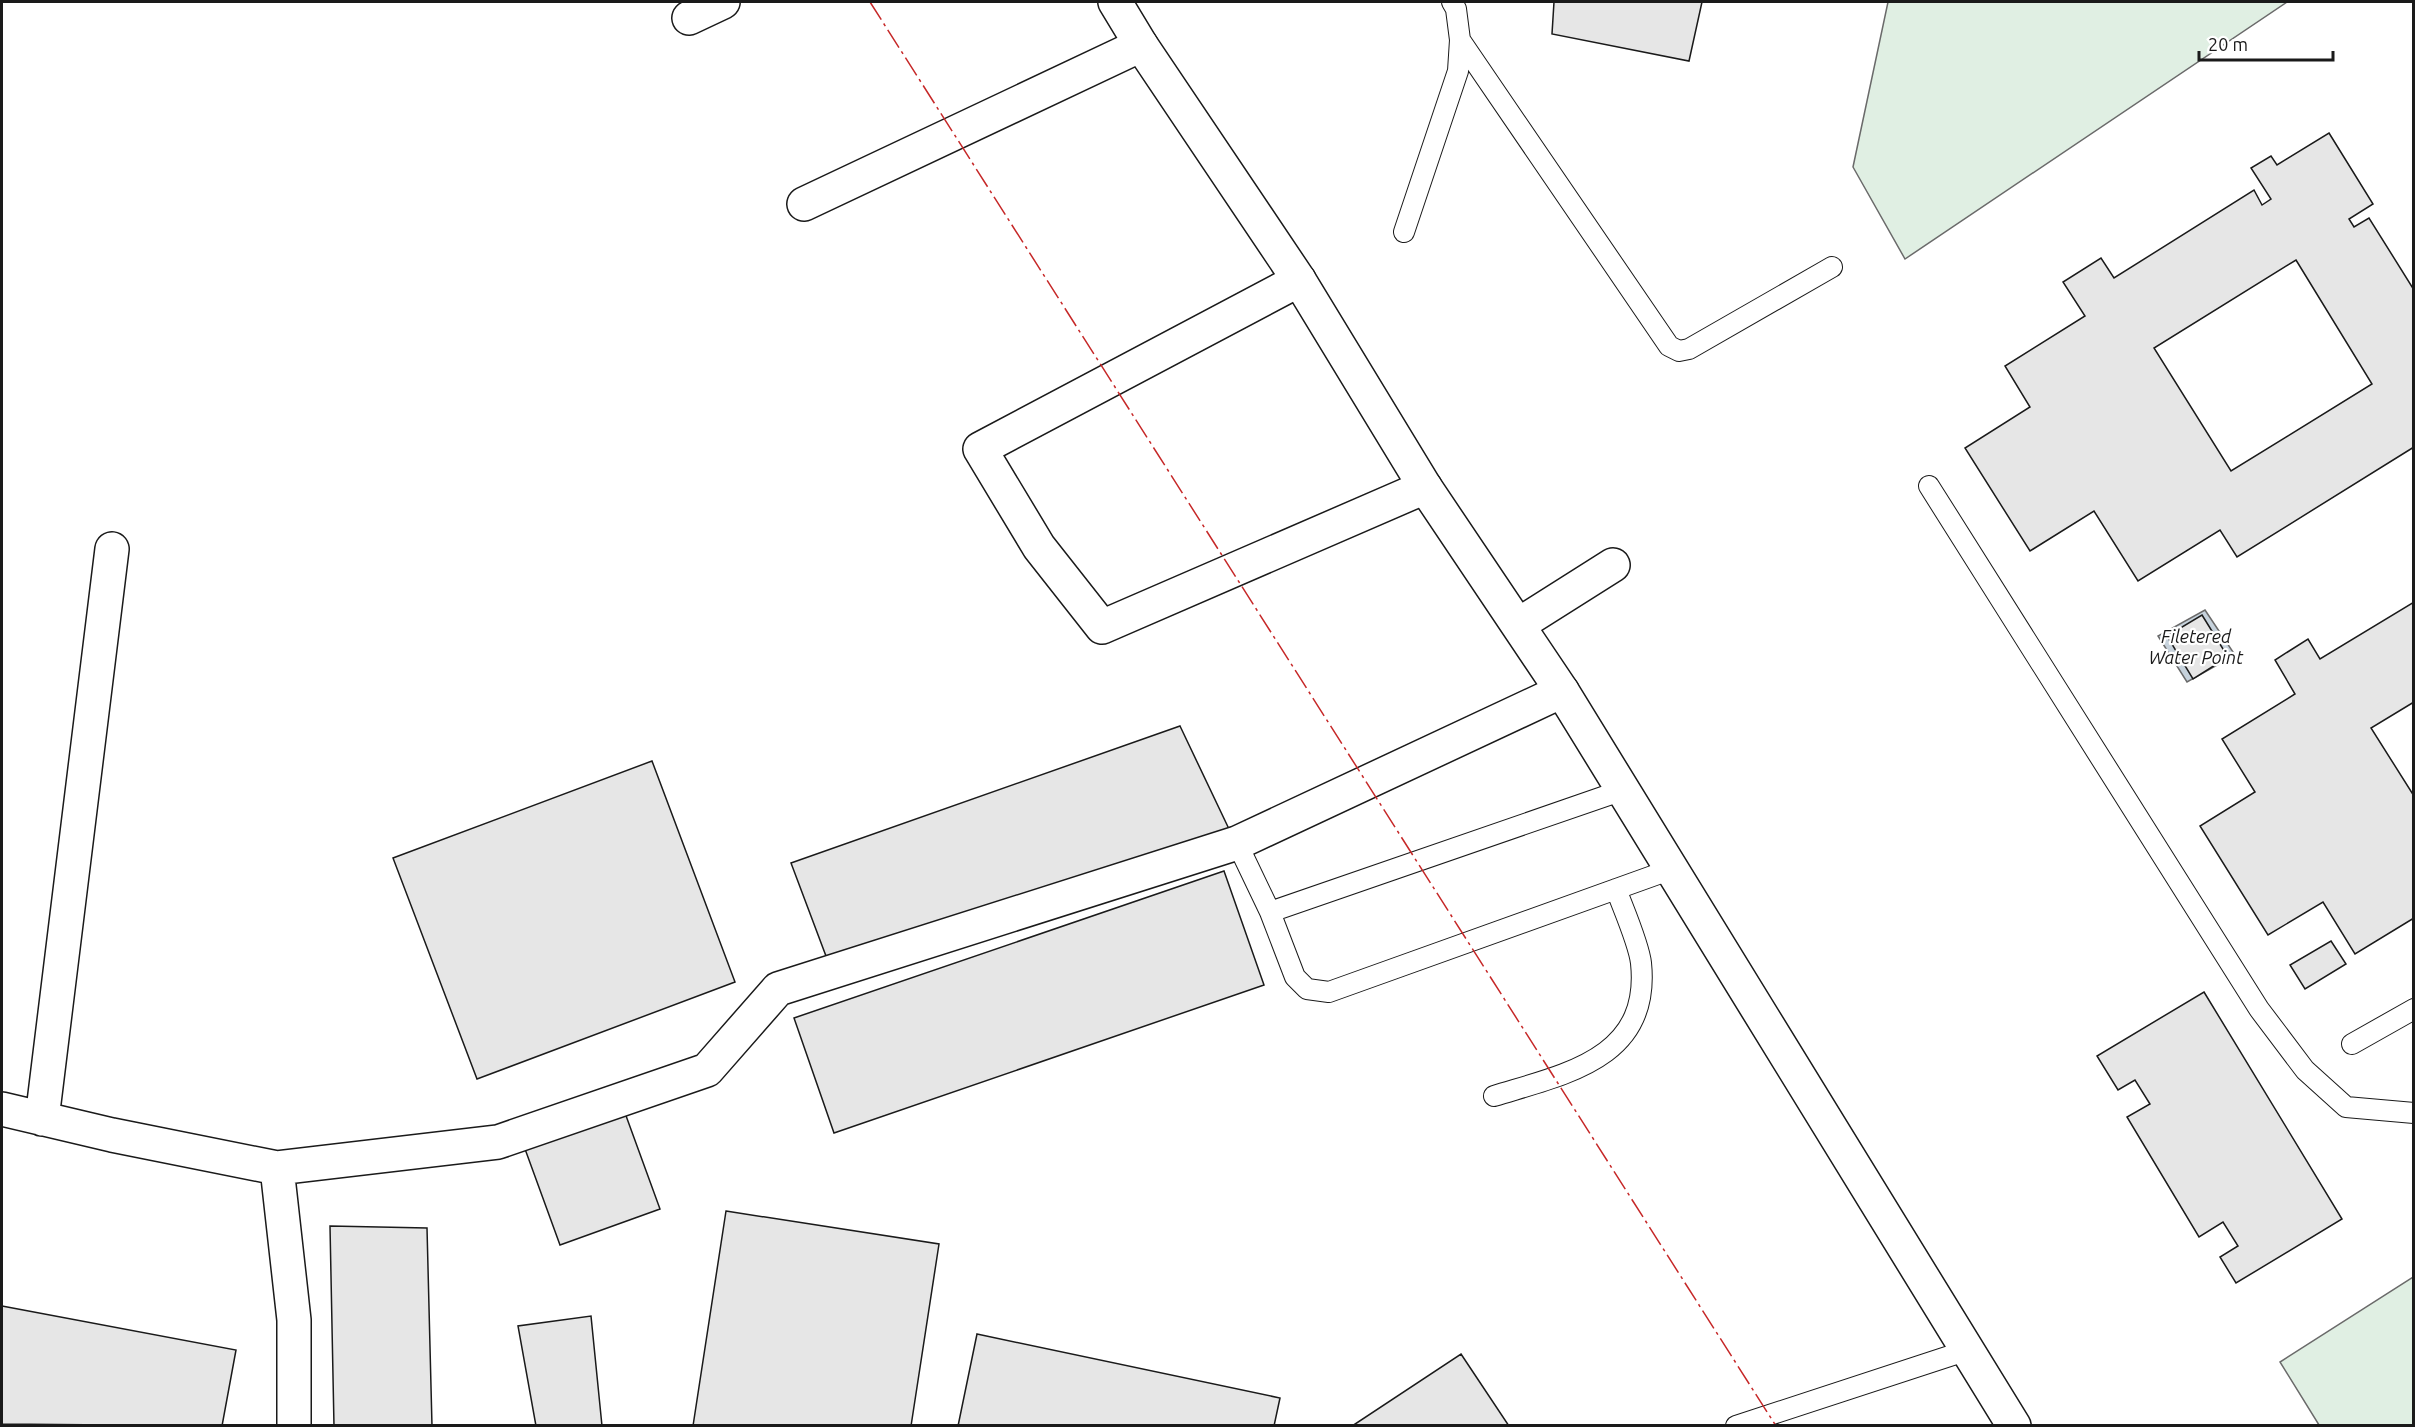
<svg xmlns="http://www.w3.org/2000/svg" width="2415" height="1427" font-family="Ubuntu,sans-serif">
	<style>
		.green { fill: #e0efe3; stroke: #6a6a6a; stroke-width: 1.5 }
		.water { fill: #c6d2dc; stroke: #6a6a6a; stroke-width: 1.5 }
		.building { fill: #e6e6e6; stroke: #1a1a1a; stroke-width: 1.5; fill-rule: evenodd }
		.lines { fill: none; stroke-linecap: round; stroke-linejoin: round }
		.lane-casing { stroke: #1a1a1a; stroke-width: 22 }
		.street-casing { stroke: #1a1a1a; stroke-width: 36 }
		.secondary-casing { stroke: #1a1a1a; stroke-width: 36 }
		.lane { stroke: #fff; stroke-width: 20 }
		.street { stroke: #fff; stroke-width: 33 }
		.secondary { stroke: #fff; stroke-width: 33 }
		.power { stroke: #c62828; stroke-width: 1.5; stroke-dasharray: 21 4.5 3 4.5; stroke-linecap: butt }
		.labels { text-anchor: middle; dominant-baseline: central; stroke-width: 4.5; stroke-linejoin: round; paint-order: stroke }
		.water-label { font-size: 18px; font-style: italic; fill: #1a1a1a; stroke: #fff }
	</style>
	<rect width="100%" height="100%" fill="#fff"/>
	<!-- green -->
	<path class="green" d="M1888,2H2287L1905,259L1853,167Z
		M2413,1277V1425H2319L2280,1362Z"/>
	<!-- water -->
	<path class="water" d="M2205,610L2235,655L2187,682L2158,636Z"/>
	<!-- building -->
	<path class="building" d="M1554,2H1702L1689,61L1552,34Z
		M2329,133L2373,204L2349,219L2354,227L2369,218L2414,290V447L2237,557L2220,530L2138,581L2094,511L2030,551L1965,448L2030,407L2005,366L2085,316L2063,282L2101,258L2114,278L2254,190L2262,205L2271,199L2251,168L2271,156L2277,165ZM2296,260L2372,384L2231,471L2154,348Z
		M2414,602V702L2371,728L2414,796V918L2355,954L2323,902L2268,935L2200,826L2255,792L2222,739L2295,694L2275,660L2308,639L2320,659Z
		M2202,615L2228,657L2193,679L2167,636Z
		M1180,726L1229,829L829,964L791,863Z
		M652,761L735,982L477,1079L393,858Z
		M1224,871L1264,985L834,1133L794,1018Z
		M2331,941L2346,964L2305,989L2290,965Z
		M2204,992L2342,1219L2236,1283L2220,1257L2238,1246L2223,1222L2199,1237L2127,1117L2150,1104L2135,1080L2118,1090L2097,1056Z
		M621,1102L660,1209L560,1245L521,1138Z
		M726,1211L939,1244L911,1426H693Z
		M330,1226L427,1228L432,1426H334Z
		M2,1306L236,1350L222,1426L2,1424Z
		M591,1316L602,1426H536L518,1326Z
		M977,1334L1280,1398L1274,1426H958Z
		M1461,1354L1509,1426H1352Z"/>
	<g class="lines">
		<!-- lane casing -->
		<g class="lane-casing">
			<path id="lane" d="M1460,40L1669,346L1679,351L1689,349L1832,267
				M1404,232L1458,71L1460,40L1456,9L1452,2
				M1929,486L2259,1009L2305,1070L2346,1107L2414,1113
				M1237,843L1270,912L1295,977L1307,989L1329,992L1672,869
				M1270,912L1623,790
				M2352,1044L2414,1009
				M1494,1096C1565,1074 1651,1059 1641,963C1639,944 1623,908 1616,889
				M1736,1426L1968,1350"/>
		</g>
		<!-- street casing -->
		<g class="street-casing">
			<path id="street" d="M689,18L723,2
				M804,204L1141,45
				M1299,280L980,449L1039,547L1102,627L1425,487
				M2,1109L112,1135L277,1168L498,1142L707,1070L778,989L1237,843L1562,691
				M42,1119L112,549
				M277,1168L294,1320V1426"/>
		</g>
		<!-- secondary casing -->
		<g class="secondary-casing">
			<path id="secondary" d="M1115,2L1141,45L1299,280L1425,487L1562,691L2014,1426
				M1518,625L1613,565"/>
		</g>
		<!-- lane -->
		<use href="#lane" class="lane"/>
		<!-- street -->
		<use href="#street" class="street"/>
		<!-- secondary -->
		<use href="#secondary" class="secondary"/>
		<!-- power -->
		<path class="power" d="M870,2L1776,1426"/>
	</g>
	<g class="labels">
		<!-- water labels -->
		<g class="water-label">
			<text x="2196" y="636">Filetered<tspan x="2196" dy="21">Water Point</tspan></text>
		</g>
	</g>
	<!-- border -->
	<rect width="2415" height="1427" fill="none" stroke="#1a1a1a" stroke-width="6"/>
	<!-- scale -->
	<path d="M2199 51v9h134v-9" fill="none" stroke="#1a1a1a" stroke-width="3"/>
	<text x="2208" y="51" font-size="18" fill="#1a1a1a" stroke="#ffffff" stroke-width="4.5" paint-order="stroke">20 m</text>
</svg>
